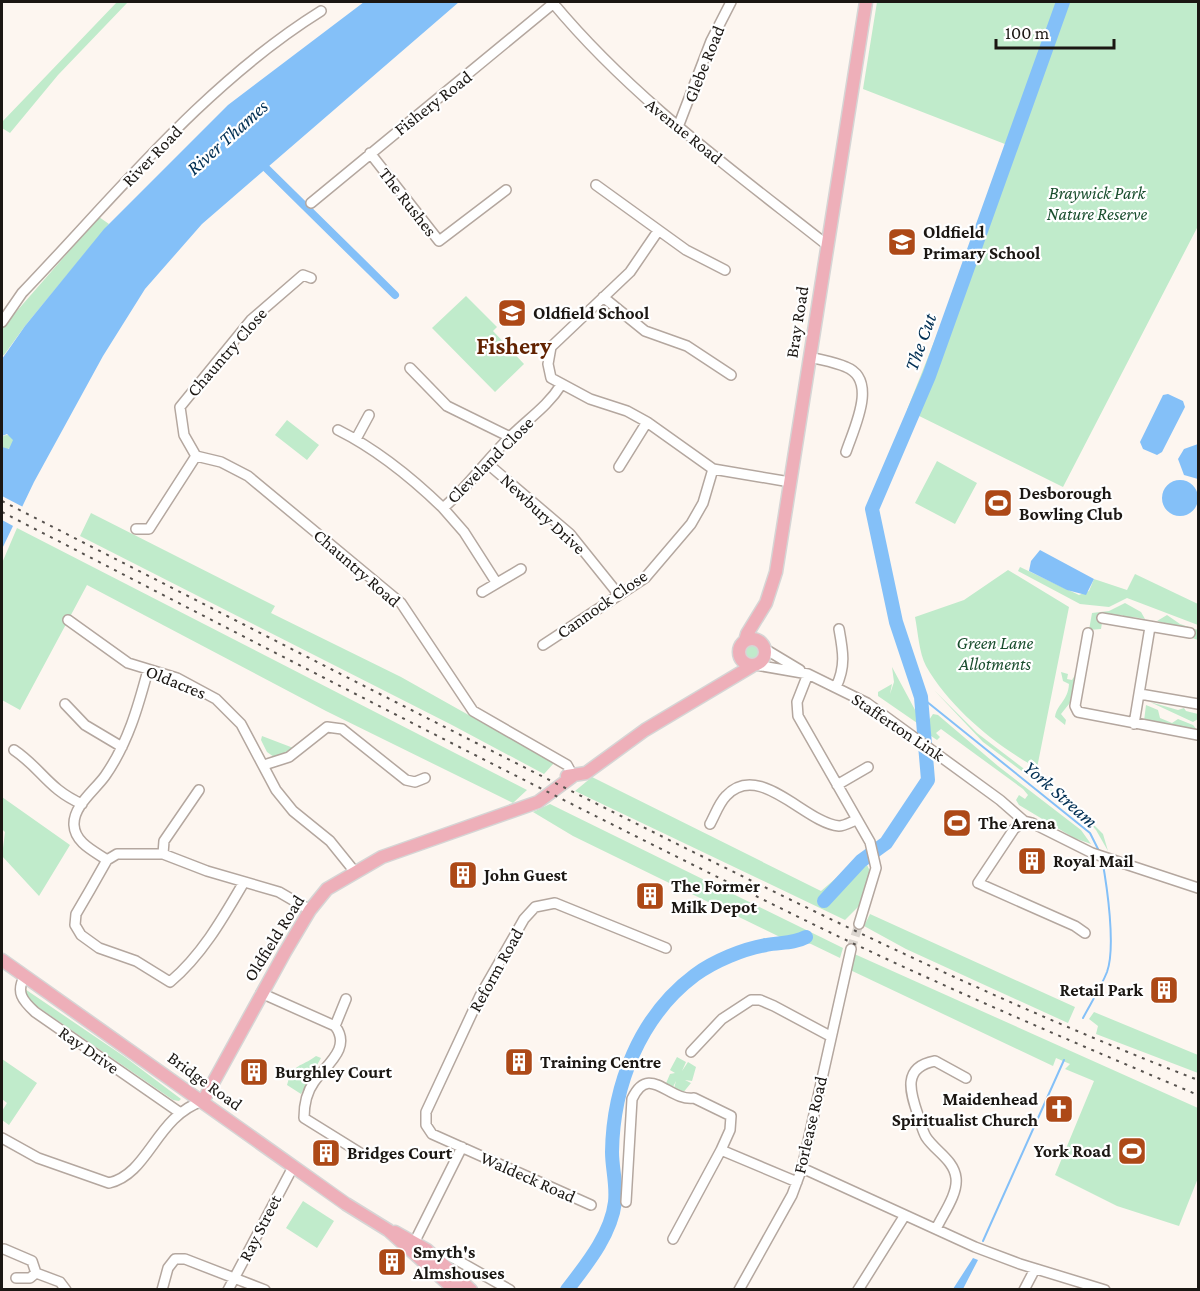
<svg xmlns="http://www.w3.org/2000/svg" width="1200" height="1291" font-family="'Crimson Pro',serif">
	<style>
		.green { fill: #c0ebcb }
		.water { fill: #84c0f8 }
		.pier { fill: #fdf6f0 }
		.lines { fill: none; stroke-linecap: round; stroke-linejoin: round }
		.stream { stroke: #84c0f8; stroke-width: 2 }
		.canal { stroke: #84c0f8; stroke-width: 8 }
		.river { stroke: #84c0f8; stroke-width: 14 }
		.minor-tunnel { stroke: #dbd5cf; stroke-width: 9; stroke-dasharray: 9 4.5; stroke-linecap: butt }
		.minor-casing { stroke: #b4a79f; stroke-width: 12 }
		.major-casing { stroke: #d6d5d5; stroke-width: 15 }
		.minor { stroke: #fff; stroke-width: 9 }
		.major { stroke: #eeafb9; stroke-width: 12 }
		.rail { stroke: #57524e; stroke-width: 2; stroke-dasharray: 3 6; stroke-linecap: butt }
		.labels { text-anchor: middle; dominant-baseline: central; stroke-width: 4.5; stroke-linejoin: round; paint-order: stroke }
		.street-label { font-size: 18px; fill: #1b1713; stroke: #fff }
		.park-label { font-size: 18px; font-style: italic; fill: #1a4e2e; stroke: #fff }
		.poi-label { font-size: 18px; font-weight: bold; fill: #1b1713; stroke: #fff; text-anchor: start }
		.water-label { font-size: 20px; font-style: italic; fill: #012f53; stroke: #fff }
		.district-label { font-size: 24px; font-weight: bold; fill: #622302; stroke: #fff }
	</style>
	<rect width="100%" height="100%" fill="#fdf6f0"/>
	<!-- green -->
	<path class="green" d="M117,2H128L58,75L10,133L2,128V122Z
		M877,2H1060L1010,146L863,89Z
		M1069,2H1198V226L1063,487L907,410Z
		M99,217L109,224L25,326L4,355H2V328Z
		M466,296L497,327L493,331L524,364L495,392L432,328Z
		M287,420L319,445L307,460L275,435Z
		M0 442a7 7 0 1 1 14 0a7 7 0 1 1-14 0Z
		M937,461L977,483L955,524L915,503Z
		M91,513L275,606L271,613L401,677L554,763L544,774L452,725L80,536Z
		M17,528L527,790L513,803L326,711L87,585L20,710L2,700V563Z
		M1020,567L1079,595L1089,591L1094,579L1127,590L1135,574L1198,604V625L1127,598L1109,607L1080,604L1018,571Z
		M1008,570L1069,607L1037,768C995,745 950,708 926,666C919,653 918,632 915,617L964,600Z
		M1125,603L1141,612L1145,619L1133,617L1128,620L1122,615L1103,617L1101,629L1089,630L1092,613L1109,611Z
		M1167,615L1180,624L1198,630V640L1192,638L1193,631L1157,621Z
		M745 653a8 8 0 1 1 16 0a8 8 0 1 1-16 0Z
		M892,667L921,721L920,725L878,696V692L892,684L890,694L894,682Z
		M1061,672L1068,674L1067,679L1072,680L1075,675L1077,678L1073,699L1061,714L1066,720L1065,725L1055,717C1057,704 1068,701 1069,684L1063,681Z
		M934,690L977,733L1082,813L1103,834L1108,851L1096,830L1086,819L983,742Z
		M1150,702L1178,710L1184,708L1186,711L1198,714V719L1193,722Z
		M1146,705L1158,710L1160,718L1172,723L1178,719L1193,725L1198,731L1144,721Z
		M933,714L938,715L998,766L1081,830L1091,844L1074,838L1019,805L1016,800L1019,795L1025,799L1028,795L1023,789L941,729L936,733L940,737L937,740L931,736L929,720Z
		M262,736L296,749L274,757L267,752L261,740Z
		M592,777L821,891L856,861L866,863L871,873L866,899L845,920L575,791Z
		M2,797L70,845L39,896L2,856L5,832L2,829Z
		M550,804L843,948L840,958L811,944L780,937L573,836L533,812Z
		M870,914L1075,1007L1068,1023L906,949L864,926Z
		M850,952L1198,1108V1178L1179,1226L1117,1206L1055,1175L1094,1081L1065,1069L1070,1064L1056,1058L1053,1066L848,969Z
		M22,987L125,1057L181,1099L179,1101L173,1100L25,998Z
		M1094,1012L1198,1055V1073L1096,1034L1098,1026L1089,1019Z
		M316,1056L321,1058L301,1094L287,1085C294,1062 300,1068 316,1056Z
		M677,1057L686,1062L682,1071L688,1062L696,1067L692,1081L685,1080L691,1083L682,1094L673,1092L676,1081L671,1091L664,1088L670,1074L675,1073L670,1070Z
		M2,1059L37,1083L9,1125L2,1120V1111L7,1103L2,1099Z
		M303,1201L334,1221L317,1248L286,1228Z"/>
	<!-- water -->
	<path class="water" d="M364,2H459L202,224L145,289L103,356L34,482L2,549V447L9,449L13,440L7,434L2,436V359L25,326L104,229L228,105Z
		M1168,394L1183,401L1185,407L1162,452L1157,455L1143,449L1140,442L1163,395Z
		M1198,444V479L1184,475L1178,459L1184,449Z
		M1162 498a18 18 0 1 1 36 0a18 18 0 1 1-36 0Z
		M1040,550L1094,579L1086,595L1067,590L1029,571L1031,561Z
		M973,1258L978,1260L963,1289H953Z"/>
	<!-- pier -->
	<path class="pier" d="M2,496L25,508L15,527L2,520Z"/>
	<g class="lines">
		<!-- stream -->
		<path class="stream" d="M921,697L1090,833L1099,851
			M1083,1018C1091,1003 1101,987 1107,972C1116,947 1107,886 1102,859
			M983,1241L1064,1060"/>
		<!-- canal -->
		<path class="canal" d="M266,168L395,295"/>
		<!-- river -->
		<path class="river" d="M824,901L861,861L886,843L928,780L921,697L896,622L872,509L929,376L1063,2
			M567,1290C586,1265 611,1235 615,1202C617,1185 612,1168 612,1152C613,1085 640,1016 695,975C714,961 743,949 766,945C781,942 793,944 806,937"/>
		<!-- minor-tunnel -->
		<path class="minor-tunnel" d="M851,949L859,924"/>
		<!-- minor casing -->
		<g class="minor-casing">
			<path id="minor" d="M553,3C632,98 731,169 827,245
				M678,127L711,41L731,2
				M370,153L439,241L506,190
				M596,185L686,250L725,270
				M311,203L555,2
				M658,231L630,272L551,347L548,364L551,378L590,399L627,411L647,422L713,469L790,482
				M603,297L645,331L687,346L731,375
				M2,322L22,293C116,195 204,84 321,11
				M810,357C821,360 835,362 846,367C879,380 853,430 846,452
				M410,368L447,406L510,437
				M338,430C376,449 412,478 443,508
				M356,439L369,415
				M196,456L221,462L248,476L401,603L473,711L567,765L573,776
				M488,464L570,534L619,595
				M619,467L647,422
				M136,529H149L196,456L184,435L180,407L251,320L303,275L311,278
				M496,582L464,532L443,508C469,486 487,459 511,436C528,419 548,406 561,385
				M482,592L521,569
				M1102,618L1190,633
				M68,620L128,663L177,678L216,699L241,724L276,790L293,811L330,841L355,872
				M1088,633L1075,706L1078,712L1198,735
				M543,645L645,578L691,524L703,503L713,469
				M765,649L800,670
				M756,665L808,674L867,703L1000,800L1024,821
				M808,674L797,702L798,716L870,842L876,868L859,924
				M836,687C846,666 843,651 839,629
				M1140,694L1198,704
				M65,704L85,725L122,747
				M1134,724L1150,627
				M14,750C42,769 48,789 82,804
				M264,765L289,757L327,727L342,729L406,780L415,782L425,778
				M837,785L868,767
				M1024,821L1014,829L978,883L1075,926L1085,933
				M1024,821L1032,823L1092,853L1198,888
				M710,824C715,815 719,803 726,796C759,760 805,823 839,826C844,826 851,822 856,820
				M163,854L164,841L199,790
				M107,860C94,851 75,843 74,825C73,806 95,790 105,776C128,743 138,707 148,670
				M244,882C223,918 202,955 170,982L136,961L99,948L81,935L75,925L76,914L90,890L107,860L117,854H163L207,871L279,892L310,910
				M25,976C15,992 23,1001 35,1012L179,1112
				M261,993L335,1026C352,1048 326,1065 314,1082C306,1093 304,1105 304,1118L362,1154
				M335,1026L346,999
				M691,1052L722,1019L751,1000H760L774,1006L830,1036
				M2,1138L38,1158L109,1183C149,1174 156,1116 203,1101
				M802,1168L975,1247L1020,1264L1105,1290
				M626,1202L632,1099C649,1062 669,1102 694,1098L731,1116L730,1130L721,1150
				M591,1205L432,1134L426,1125V1112L480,996L524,919L535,907L555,903L666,948
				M936,1229C943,1214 958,1194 956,1178C954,1160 935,1151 926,1137C922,1130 921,1123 918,1115C910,1092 902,1067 935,1061L966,1078
				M673,1239L721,1150L797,1182
				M415,1241L462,1147
				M4,1249L32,1261L36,1273L30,1278H16
				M448,1255L510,1290
				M36,1273L60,1282L66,1290
				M162,1290L168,1268L175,1259H185L265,1290
				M228,1290L293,1167
				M739,1290L792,1195L802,1168L851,949
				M858,1290L905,1215
				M1024,1290L1035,1269"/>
		</g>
		<!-- major casing -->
		<g class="major-casing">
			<path id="major" d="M739 652a13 13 0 1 1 26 0a13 13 0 1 1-26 0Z
				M745,641L747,634L766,603L776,572L866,2
				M567,776L586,773L645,730L752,666
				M2,960L346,1204L388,1230L455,1290
				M203,1101L285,952L310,910L327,889L382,857L538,802L573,776
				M395,1232L427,1250L471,1290"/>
		</g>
		<!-- minor -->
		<use href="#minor" class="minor"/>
		<!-- major -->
		<use href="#major" class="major"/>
		<!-- rail -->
		<path class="rail" d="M2,501C204,604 406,708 609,810C803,907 996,1002 1198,1080
			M2,512C276,653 549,795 825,930C948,989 1073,1042 1198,1095"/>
	</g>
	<!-- icons -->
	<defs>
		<g id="school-square" transform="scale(1.5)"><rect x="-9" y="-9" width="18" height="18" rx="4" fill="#ad4917" stroke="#fff"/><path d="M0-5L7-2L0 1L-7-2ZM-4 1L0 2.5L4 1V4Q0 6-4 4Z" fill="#fff"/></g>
		<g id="stadium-square" transform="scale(1.5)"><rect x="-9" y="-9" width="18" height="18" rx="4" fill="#ad4917" stroke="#fff"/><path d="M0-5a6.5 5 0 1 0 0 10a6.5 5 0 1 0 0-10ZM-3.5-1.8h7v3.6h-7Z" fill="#fff"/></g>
		<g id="building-square" transform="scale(1.5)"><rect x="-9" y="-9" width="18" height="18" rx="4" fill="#ad4917" stroke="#fff"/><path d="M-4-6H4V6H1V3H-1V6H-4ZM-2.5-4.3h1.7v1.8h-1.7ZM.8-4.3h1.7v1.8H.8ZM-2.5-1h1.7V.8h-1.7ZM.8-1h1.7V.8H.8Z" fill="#fff"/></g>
		<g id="church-square" transform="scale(1.5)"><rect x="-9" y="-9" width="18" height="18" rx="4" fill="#ad4917" stroke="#fff"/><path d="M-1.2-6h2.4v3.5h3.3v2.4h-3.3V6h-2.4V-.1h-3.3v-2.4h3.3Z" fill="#fff"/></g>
	</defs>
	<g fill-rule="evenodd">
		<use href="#school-square" x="902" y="242"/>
		<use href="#school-square" x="512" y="313"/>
		<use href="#stadium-square" x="998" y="503"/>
		<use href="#stadium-square" x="957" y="823"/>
		<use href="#building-square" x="1032" y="861"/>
		<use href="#building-square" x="463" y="875"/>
		<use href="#building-square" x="650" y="896"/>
		<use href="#building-square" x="1164" y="990"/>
		<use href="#building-square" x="519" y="1062"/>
		<use href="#building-square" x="254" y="1072"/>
		<use href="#church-square" x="1059" y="1109"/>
		<use href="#stadium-square" x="1132" y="1151"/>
		<use href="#building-square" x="326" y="1153"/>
		<use href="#building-square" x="392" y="1262"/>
	</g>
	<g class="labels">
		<!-- street labels -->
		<g class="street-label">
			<text transform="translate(704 64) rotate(-68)">Glebe Road</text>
			<text transform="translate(433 103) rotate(-38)">Fishery Road</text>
			<text transform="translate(684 131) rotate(39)">Avenue Road</text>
			<text transform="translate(152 156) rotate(-46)">River Road</text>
			<text transform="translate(408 202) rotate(52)">The Rushes</text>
			<text transform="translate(797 322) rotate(-81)">Bray Road</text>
			<text transform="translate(227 352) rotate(-49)">Chauntry Close</text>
			<text transform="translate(490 460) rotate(-45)">Cleveland Close</text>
			<text transform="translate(543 514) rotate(43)">Newbury Drive</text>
			<text transform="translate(357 568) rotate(41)">Chauntry Road</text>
			<text transform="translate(602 604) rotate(-35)">Cannock Close</text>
			<text transform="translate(176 682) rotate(22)">Oldacres</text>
			<text transform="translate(898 727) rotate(34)">Stafferton Link</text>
			<text transform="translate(274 938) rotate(-58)">Oldfield Road</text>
			<text transform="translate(496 970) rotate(-61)">Reform Road</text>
			<text transform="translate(89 1050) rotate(35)">Ray Drive</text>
			<text transform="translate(205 1081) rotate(36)">Bridge Road</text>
			<text transform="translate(810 1125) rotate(-77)">Forlease Road</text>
			<text transform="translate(528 1177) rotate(24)">Waldeck Road</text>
			<text transform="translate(260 1228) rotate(-63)">Ray Street</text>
		</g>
		<!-- park labels -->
		<g class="park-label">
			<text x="1097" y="193">Braywick Park<tspan x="1097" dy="21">Nature Reserve</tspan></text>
			<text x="995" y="643">Green Lane<tspan x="995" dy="21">Allotments</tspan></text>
		</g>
		<!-- poi labels -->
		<g class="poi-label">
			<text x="923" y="232">Oldfield<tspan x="923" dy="21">Primary School</tspan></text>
			<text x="533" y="313">Oldfield School</text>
			<text x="1019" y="493">Desborough<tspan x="1019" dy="21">Bowling Club</tspan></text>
			<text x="978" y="823">The Arena</text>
			<text x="1053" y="861">Royal Mail</text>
			<text x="484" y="875">John Guest</text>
			<text x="671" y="886">The Former<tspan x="671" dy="21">Milk Depot</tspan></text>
			<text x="1143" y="990" text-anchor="end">Retail Park</text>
			<text x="540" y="1062">Training Centre</text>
			<text x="275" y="1072">Burghley Court</text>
			<text x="1038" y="1099" text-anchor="end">Maidenhead<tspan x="1038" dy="21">Spiritualist Church</tspan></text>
			<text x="1111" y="1151" text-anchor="end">York Road</text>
			<text x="347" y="1153">Bridges Court</text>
			<text x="413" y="1252">Smyth's<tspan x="413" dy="21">Almshouses</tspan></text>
		</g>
		<!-- water labels -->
		<g class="water-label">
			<text transform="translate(227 137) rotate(-42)">River Thames</text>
			<text transform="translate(920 342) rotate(-70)">The Cut</text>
			<text transform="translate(1061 794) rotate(41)">York Stream</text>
		</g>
		<!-- district labels -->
		<g class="district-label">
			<text x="514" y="345">Fishery</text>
		</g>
	</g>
	<!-- border -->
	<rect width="1200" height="1291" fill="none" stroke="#1b1713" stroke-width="6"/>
	<!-- scale -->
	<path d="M996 39v9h118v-9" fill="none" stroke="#1b1713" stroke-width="3"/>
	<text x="1005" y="39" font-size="18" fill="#1b1713" stroke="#ffffff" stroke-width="4.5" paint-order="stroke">100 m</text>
</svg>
